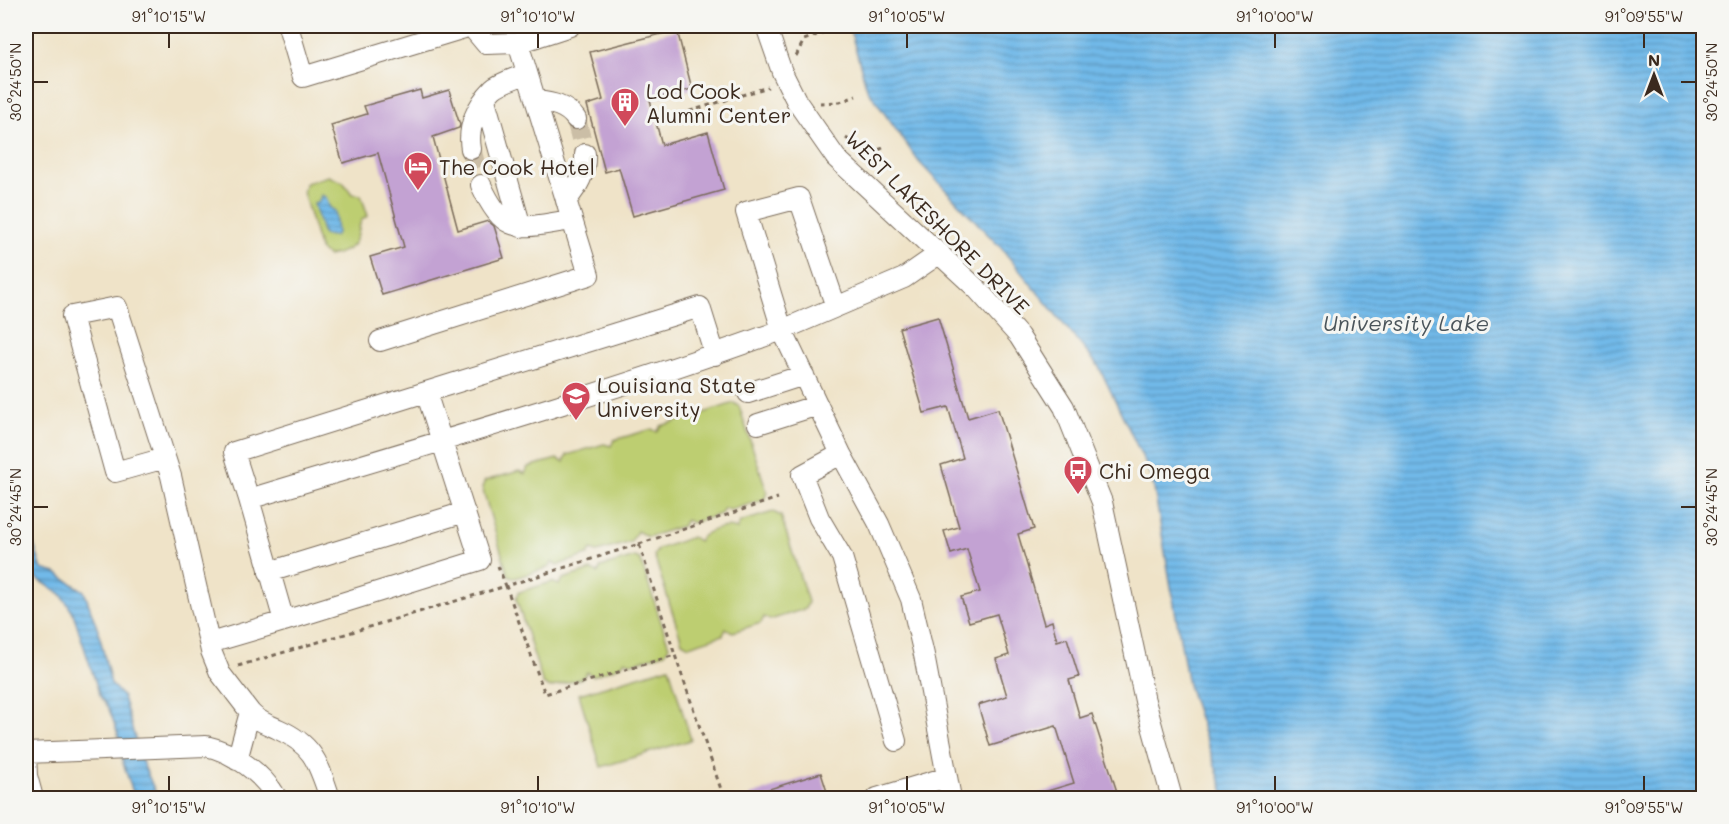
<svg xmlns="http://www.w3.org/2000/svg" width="1729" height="824" font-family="Mali,sans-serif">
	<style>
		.park { fill: #bdce71; stroke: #7c7c48; stroke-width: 1.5 }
		.water { fill: url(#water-rules); stroke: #567284; stroke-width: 1.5 }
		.building { fill: #c3a2d3 }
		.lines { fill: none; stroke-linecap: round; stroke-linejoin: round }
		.minor-tunnel { stroke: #cbbea6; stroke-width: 20; stroke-dasharray: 20 10; stroke-linecap: butt }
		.minor-casing { stroke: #7a6b5a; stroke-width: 22 }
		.path { stroke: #7a6b5a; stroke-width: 3; stroke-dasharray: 4.5 4.5; stroke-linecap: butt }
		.minor { stroke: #fff; stroke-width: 20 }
		.ticks { fill: none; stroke: #3b2a1e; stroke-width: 2 }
		.labels { text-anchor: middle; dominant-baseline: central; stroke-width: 6; stroke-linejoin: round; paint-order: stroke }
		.poi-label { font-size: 21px; fill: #3b2a1e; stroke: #f6f6f2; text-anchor: start }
		.street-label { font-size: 21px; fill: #3b2a1e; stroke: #f6f6f2 }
		.water-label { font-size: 22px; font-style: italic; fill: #4b555b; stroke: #f6f6f2 }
		.neatline { fill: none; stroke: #3b2a1e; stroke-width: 2 }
		.ticks-label { font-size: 15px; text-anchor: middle; fill: #3b2a1e }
	</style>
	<defs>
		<pattern id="water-rules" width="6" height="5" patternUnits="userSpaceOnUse" patternTransform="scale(1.5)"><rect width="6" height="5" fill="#71b9e9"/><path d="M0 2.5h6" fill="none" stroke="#5e97bc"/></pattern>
	</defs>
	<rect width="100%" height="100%" fill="#f6f6f2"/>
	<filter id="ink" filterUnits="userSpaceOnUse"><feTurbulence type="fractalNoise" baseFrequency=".0167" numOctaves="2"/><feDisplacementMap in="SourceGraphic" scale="12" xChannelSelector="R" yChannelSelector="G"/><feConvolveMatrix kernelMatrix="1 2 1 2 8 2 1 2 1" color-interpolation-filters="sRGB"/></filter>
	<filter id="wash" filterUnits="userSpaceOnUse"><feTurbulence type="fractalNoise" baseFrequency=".008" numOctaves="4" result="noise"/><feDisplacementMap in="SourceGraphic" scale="24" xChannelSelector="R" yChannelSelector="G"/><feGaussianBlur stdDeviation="1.35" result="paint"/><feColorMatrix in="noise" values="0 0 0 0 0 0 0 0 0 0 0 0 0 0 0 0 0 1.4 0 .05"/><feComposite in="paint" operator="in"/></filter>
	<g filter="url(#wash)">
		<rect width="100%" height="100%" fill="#efe3c8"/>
		<!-- park -->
		<path class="park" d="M328,176L343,182L352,194L361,195L368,216C349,222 373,248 328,256L320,250L303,192L306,183Z
			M734,403L739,406L767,492L764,500L730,510L724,508L721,514L692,523L686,520L682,526L648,537L637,531L631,542L597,552L591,550L588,555L558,565L552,562L550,567L515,578L508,575L482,487L485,481L519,471L525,474L528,467L557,459L564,462L567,455L604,444L611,446L614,440L652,429L657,432L661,426L690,417L697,420L700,414Z
			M773,512L781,516L808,602L805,609L770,620L764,617L761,623L733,632L726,629L723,635L689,646L682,642L654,555L658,549L692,537L698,541C705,531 725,524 737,529L740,522Z
			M635,557L640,559L669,646L665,653L632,663L625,660L621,666L593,676L587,672L582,678L550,688L543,684L516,598L519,592L552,582L559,585L563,579L591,570L598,573L601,567Z
			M669,667L691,740L601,767L579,694Z"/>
		<!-- water -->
		<path class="water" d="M849,26H1703V798H1226L1188,685L1152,477L1099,367L1002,249L919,162L867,89Z
			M321,195L326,197L330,208L335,211L337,234L334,236L323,235L314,204L319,202Z
			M26,522L42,569L56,573L84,591L99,633L111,684L123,697L141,759L158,798H135L123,763L118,734L109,709L100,696L73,613L61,594L33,576L26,556Z"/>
		<g id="blocks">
			<!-- building -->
			<path class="building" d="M677,30L692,89L650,100L662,145L708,132L724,190L633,216L619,168L605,172L587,105L603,100L590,52Z
				M420,90L422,98L449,90L460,125L459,128L433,137L458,230L488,221L494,226L504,258L382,295L370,257L404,247L378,153L343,163L331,125L367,114L364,106Z
				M938,317L968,418L998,409L1034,529L1018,534L1044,624L1052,621L1057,641L1067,638L1079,677L1069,680L1080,718L1092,714L1119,798H1035L1034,795L1074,783L1056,726L990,746L978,705L1007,696L996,659L1009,655L997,614L969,622L961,597L980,592L967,549L951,554L944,531L959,527L941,465L963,458L948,407L924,413L899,328Z
				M821,773L829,798H751L750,795Z"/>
		</g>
	</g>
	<g filter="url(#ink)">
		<use href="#blocks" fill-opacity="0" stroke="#7a6b5a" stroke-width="1.5"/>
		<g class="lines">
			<!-- minor-tunnel -->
			<path class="minor-tunnel" d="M576,119L585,154
				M471,149L481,185"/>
			<!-- minor casing -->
			<g class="minor-casing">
				<path id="minor" d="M288,26L303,77L471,26
					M471,26L486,44L518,43
					M766,26L782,72L797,102L836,158L977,289L1019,336L1064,407L1102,502L1145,701L1172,798
					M485,100L521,227
					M536,101C552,103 566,105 576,119
					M471,149C467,127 477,105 493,89C501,82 517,78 527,73
					M481,185C506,239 520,227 572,220
					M566,201C578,186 586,174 585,154
					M940,253L904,278L782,330L841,454L879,524L911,599L924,655L951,798
					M380,341L589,275L518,43L570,26
					M715,355L700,307L426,392L480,560L284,621L249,499C427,445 607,394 782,330L746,212L799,198L836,307
					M748,393L804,375
					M758,424L818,405
					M841,454L802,475L819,518L842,557L896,741
					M165,458L115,472L72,316L117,307L171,476L211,651L220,673L250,712L237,760
					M249,499L234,452L426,392
					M269,572L465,512
					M210,643L284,621
					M250,712C258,722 268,724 278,729C314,745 318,763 330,798
					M26,753L206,746C234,752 263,774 277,798
					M26,753L27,776L33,798
					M877,798L947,777"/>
			</g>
			<!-- path -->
			<path class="path" d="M796,56L804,40L835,28
				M820,103L840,102L856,96
				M655,122L768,87
				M846,138C859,147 870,155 885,147
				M639,544L778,498
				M498,566L506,586L639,544L675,655
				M238,666L506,586L545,694L675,655L724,798"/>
			<!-- minor -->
			<use href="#minor" class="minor"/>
		</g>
	</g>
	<!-- ticks -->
	<path class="ticks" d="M169,33V48M538,33V48M907,33V48M1275,33V48M1644,33V48M33,82H48M1681,82H1696M33,507H48M1681,507H1696M169,776V791M538,776V791M907,776V791M1275,776V791M1644,776V791"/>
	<!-- icons -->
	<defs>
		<g id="building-pin" transform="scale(1.5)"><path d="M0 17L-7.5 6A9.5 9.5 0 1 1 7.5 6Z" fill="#d1495b" stroke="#f6f6f2"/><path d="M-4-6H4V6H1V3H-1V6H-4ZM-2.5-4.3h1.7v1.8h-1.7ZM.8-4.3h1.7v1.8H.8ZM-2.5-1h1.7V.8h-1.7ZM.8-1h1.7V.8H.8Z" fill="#fff"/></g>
		<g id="hotel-pin" transform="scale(1.5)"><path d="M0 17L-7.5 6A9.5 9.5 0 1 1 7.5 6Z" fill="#d1495b" stroke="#f6f6f2"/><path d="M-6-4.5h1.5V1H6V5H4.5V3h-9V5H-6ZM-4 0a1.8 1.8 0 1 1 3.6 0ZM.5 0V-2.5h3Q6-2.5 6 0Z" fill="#fff"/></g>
		<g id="university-pin" transform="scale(1.5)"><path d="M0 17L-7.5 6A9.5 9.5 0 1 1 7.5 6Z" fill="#d1495b" stroke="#f6f6f2"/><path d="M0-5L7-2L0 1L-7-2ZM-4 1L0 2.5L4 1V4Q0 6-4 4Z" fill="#fff"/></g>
		<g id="bus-pin" transform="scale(1.5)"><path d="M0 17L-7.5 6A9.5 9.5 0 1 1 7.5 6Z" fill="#d1495b" stroke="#f6f6f2"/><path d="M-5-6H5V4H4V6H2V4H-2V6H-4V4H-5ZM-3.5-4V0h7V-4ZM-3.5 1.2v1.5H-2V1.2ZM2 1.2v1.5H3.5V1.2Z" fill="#fff"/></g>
	</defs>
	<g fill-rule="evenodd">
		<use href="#building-pin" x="625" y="102"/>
		<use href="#hotel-pin" x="418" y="166"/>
		<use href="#university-pin" x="576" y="396"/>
		<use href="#bus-pin" x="1078" y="470"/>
	</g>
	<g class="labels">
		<!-- poi labels -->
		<g class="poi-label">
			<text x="646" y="90">Lod Cook<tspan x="646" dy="24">Alumni Center</tspan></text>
			<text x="439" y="166">The Cook Hotel</text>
			<text x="597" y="384">Louisiana State<tspan x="597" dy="24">University</tspan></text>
			<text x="1099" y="470">Chi Omega</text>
		</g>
		<!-- street labels -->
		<g class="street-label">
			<text transform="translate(938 222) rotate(45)">WEST LAKESHORE DRIVE</text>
		</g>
		<!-- water labels -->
		<g class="water-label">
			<text x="1406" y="322">University Lake</text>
		</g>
	</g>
	<!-- margin -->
	<rect width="1729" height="824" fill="none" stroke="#f6f6f2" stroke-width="66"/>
	<!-- north arrow -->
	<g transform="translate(1654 75)" stroke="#f6f6f2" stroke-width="4.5" paint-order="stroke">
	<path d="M0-4.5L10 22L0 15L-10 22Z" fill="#3b2a1e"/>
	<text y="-9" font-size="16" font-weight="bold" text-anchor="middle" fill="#3b2a1e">N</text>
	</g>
	<rect x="33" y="33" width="1663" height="758" class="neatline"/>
	<g class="ticks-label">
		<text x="169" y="22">91°10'15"W</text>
		<text x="538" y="22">91°10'10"W</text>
		<text x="907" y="22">91°10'05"W</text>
		<text x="1275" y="22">91°10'00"W</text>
		<text x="1644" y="22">91°09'55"W</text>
		<text transform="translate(16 82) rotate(-90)" y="5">30°24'50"N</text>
		<text transform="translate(1712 82) rotate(-90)" y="5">30°24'50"N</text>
		<text transform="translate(16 507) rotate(-90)" y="5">30°24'45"N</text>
		<text transform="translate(1712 507) rotate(-90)" y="5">30°24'45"N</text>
		<text x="169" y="813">91°10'15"W</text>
		<text x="538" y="813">91°10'10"W</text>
		<text x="907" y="813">91°10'05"W</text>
		<text x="1275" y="813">91°10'00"W</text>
		<text x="1644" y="813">91°09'55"W</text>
	</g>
</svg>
